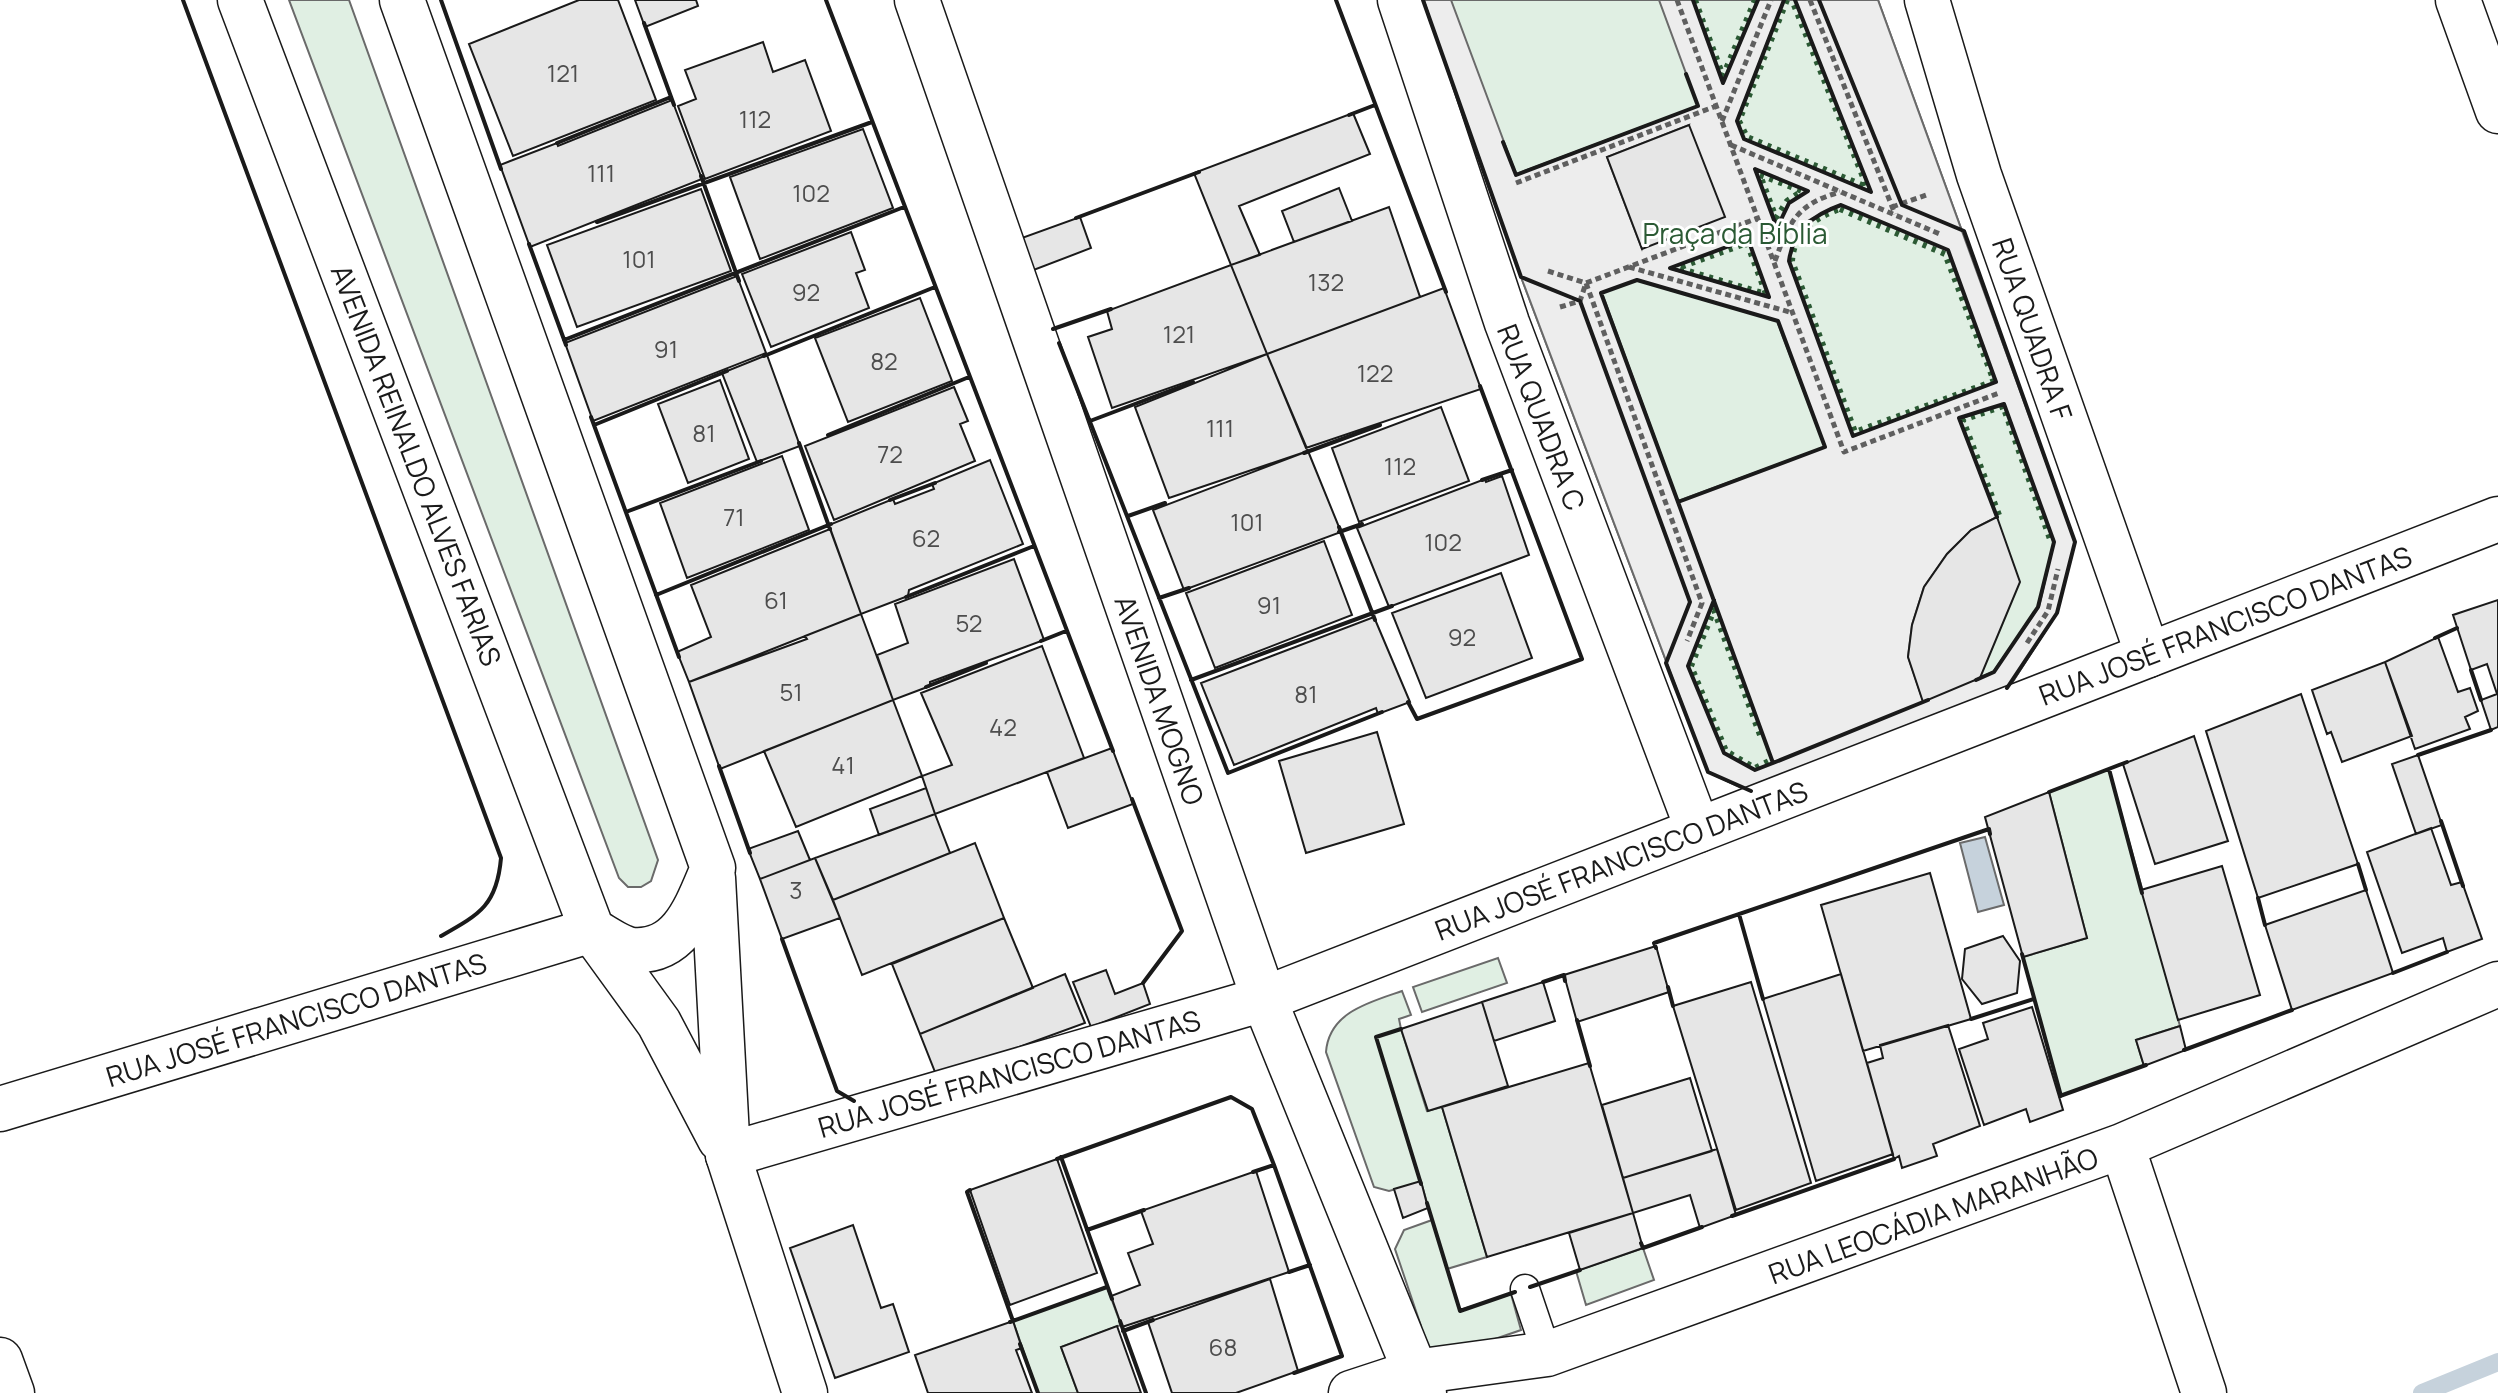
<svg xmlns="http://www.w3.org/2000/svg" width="2498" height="1393" font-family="Manrope,sans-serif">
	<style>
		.green { fill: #e0efe3; stroke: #6a6a6a; stroke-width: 2 }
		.parking { fill: #ededed; stroke: #6a6a6a; stroke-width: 2; fill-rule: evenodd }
		.water { fill: #c6d2dc; stroke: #6a6a6a; stroke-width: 2 }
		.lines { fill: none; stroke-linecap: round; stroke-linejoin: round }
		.stream { stroke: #c6d2dc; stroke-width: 18 }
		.building { fill: #e6e6e6; stroke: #1a1a1a; stroke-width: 2 }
		.lane-casing { stroke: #1a1a1a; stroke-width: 31 }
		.street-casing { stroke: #1a1a1a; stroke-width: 47 }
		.secondary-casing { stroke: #1a1a1a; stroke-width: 47 }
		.path { stroke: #5f5f5f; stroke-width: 5; stroke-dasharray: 6 4; stroke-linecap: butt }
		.lane { stroke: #fff; stroke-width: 28 }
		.street { stroke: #fff; stroke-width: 44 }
		.secondary { stroke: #fff; stroke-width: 44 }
		.hedge { stroke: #2b5a34; stroke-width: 6; stroke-dasharray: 4 6; stroke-linecap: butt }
		.wall { stroke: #1a1a1a; stroke-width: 4 }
		.labels { text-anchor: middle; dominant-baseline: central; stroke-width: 6; stroke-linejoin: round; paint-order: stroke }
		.number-label { font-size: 24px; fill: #4d4d4d }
		.park-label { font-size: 28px; fill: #2b5a34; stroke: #fff }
		.street-label { font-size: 28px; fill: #1a1a1a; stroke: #fff }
	</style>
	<rect width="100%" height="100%" fill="#fff"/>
	<!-- green -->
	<path class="green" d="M289,0H349L658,860L651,881L641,887H628L619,878Z
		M1423,0H1878L2075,542L2057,613L2010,686L1750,792L1708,772L1521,277Z
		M2109,769L2180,1026L2136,1040L2144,1066L2061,1096L2023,957L2087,938L2049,792Z
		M1498,958L1507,983L1422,1012L1413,987Z
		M1402,991L1411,1015L1399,1019L1401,1029L1427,1111L1442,1107L1487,1257L1447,1269L1460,1310L1511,1294L1521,1330L1434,1360L1413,1330L1421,1326L1395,1249L1404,1230L1432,1220L1421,1182L1389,1191L1374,1187L1326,1052C1329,1012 1370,1002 1402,991Z
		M1643,1248L1654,1280L1586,1305L1576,1271Z
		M1107,1287L1121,1325L1061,1347L1078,1393H1038L1013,1321Z"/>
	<!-- parking -->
	<path class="parking" d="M1423,0H1451L1516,174L1698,106L1659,0H1693L1723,82L1758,0H1784L1737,120L1744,139L1870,191L1795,0H1878L2075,542L2057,613L2010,686L1750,792L1708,772L1521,277ZM1689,125L1642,249L1607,157ZM1755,170L1807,191L1789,203L1778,226ZM1841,205L1948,250L1996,382L1853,436L1789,261L1797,234L1809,220ZM1748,239L1769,297L1671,269V268ZM1637,280L1777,321L1825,447L1678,501L1602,293ZM2004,404L2054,542L2039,607L1993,672L1923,701L1908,657L1912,625L1924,587L1947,554L1971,530L1997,517L1959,419ZM1714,601L1773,763L1755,770L1724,753L1688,666Z"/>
	<!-- water -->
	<path class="water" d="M1985,837L2004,905L1978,912L1960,843Z"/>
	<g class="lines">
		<!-- stream -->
		<path class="stream" d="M2422,1393L2498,1362"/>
	</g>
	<!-- building -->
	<path class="building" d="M579,0H618L656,100L513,156L469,44Z
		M635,0H696L698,6L645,27Z
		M763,42L773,72L805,60L831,131L705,179L678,106L696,99L685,70Z
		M672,100L702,179L530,247L500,165L557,143L558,146Z
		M1353,113L1370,154L1239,206L1260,255L1231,265L1194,173Z
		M1689,125L1725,217L1642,249L1607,157Z
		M863,129L893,208L760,259L730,177Z
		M1339,188L1352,221L1294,242L1282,211Z
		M701,189L731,271L577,327L547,245Z
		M1389,207L1420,297L1267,354L1231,265Z
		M1080,217L1091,248L1031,271L1019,239Z
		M851,232L865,270L856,273L869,308L771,347L742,274Z
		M1231,265L1267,354L1112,408L1088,337L1112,329L1107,311Z
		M737,276L766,353L593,421L565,343Z
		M1444,288L1481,389L1306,448L1267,354Z
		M920,298L952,381L848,422L815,338Z
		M1267,354L1308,451L1169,498L1135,407Z
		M767,355L800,446L757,462L722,373Z
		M720,380L749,459L688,483L658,404Z
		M954,387L968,421L960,424L975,461L834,520L805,446Z
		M1441,407L1469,481L1359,522L1332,448Z
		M1308,451L1341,532L1184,590L1153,510Z
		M782,456L809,530L687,578L660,503Z
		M990,460L1023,544L909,590L908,596L861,614L829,525L893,499L895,504L934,489L932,484Z
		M1502,476L1529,555L1389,607L1357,528L1485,479L1486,482Z
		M1997,517L2020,582L1980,678L1923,702L1908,657L1912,625L1924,587L1947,554L1971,530Z
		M830,529L861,614L689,682L677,652L711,637L691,585Z
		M1324,541L1352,615L1215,668L1186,593Z
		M1014,559L1044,640L930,682V686L893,700L877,655L908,643L895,604Z
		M1501,573L1532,658L1426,698L1392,613Z
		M2498,600V727L2491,730L2481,700L2497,694L2487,664L2471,670L2453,615Z
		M861,614L893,700L720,769L689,682L807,639L805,636Z
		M1374,617L1410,702L1378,714L1376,708L1234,765L1201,683Z
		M2438,637L2458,692L2470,688L2478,711L2465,717L2470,729L2415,749L2385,662Z
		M1042,646L1084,758L935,814L922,776L952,765L921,693Z
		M2385,662L2412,736L2342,762L2331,732L2327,734L2312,690Z
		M2301,694L2358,864L2258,898L2206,731Z
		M893,700L922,776L796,827L764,751Z
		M1377,732L1404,824L1306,853L1279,761Z
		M2194,736L2228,841L2155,864L2123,764Z
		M1112,748L1133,804L1068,828L1047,772Z
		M2418,755L2442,825L2416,834L2392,764Z
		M926,788L935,814L879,835L870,809Z
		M2049,792L2087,938L2023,957L1985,817Z
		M935,814L950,853L833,900L815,858Z
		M2431,828L2451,885L2462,882L2482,939L2447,952L2443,938L2402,953L2367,852Z
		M798,831L810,860L760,879L748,849Z
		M975,843L1004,918L862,975L833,900Z
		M815,858L840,918L782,939L760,879Z
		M2222,866L2260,995L2178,1020L2141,890Z
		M1930,873L1971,1019L1863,1051L1821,905Z
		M2366,890L2393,973L2292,1010L2265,925Z
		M1004,918L1033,988L920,1034L892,964Z
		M2003,936L2020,961L2017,993L1982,1004L1962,979L1965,949Z
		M1656,946L1669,992L1577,1022L1564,975Z
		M1106,970L1115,994L1143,983L1150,1004L1091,1027L1073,982Z
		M1065,974L1085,1023L937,1077L920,1034Z
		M1841,974L1893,1154L1816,1181L1763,999Z
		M1543,982L1555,1021L1494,1041L1482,1002Z
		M1751,982L1811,1183L1736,1210L1673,1006Z
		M1482,1002L1508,1086L1428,1111L1401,1029Z
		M2032,1007L2063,1110L2030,1122L2026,1109L1984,1125L1959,1049L1988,1039L1983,1023Z
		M1948,1025L1980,1126L1933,1144L1937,1156L1902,1168L1899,1156L1894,1159L1867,1063L1883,1058L1880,1045Z
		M2180,1026L2186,1050L2144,1066L2136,1040Z
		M1589,1063L1633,1213L1487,1257L1442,1107Z
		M1690,1078L1712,1151L1623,1178L1602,1105Z
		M1717,1149L1736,1215L1700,1228L1690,1195L1633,1213L1623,1178Z
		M1057,1159L1097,1273L1010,1305L970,1190Z
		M1256,1171L1289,1272L1122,1327L1111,1296L1140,1285L1128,1253L1153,1244L1141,1211Z
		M1421,1181L1428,1208L1403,1218L1394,1189Z
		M1633,1213L1643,1248L1580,1270L1569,1233Z
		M853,1225L881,1308L893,1304L909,1352L835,1378L790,1248Z
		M1270,1279L1298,1371L1236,1393H1172L1148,1322Z
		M1013,1321L1022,1348L1016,1350L1032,1393H928L915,1355Z
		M1117,1326L1141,1393H1078L1061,1347Z"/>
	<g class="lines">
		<!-- lane casing -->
		<g class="lane-casing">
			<path id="lane" d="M1525,1289L1547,1354"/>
		</g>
		<!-- street casing -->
		<g class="street-casing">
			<path id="street" d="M917,0L1264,999
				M1400,0L1507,323L1698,830
				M1927,0L1979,175L2148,655
				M0,1109L592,930
				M2122,1146L2204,1393
				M728,1155L805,1393
				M0,1360L12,1393
				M1351,1393L1415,1372L1547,1354L2122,1146L2498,984"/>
		</g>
		<!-- secondary casing -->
		<g class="secondary-casing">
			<path id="secondary" d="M240,0L592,930C603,936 619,948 632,950C682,954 697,905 713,868L402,0
				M2458,0L2498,111
				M713,878L728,1155
				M593,932L659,1023L720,1139
				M1264,999L1424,1393
				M728,1155L1264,999L2498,519"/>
		</g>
		<!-- path -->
		<path class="path" d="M1677,0L1844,452L1999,393
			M1810,0L1895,214
			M1722,121L1771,0
			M1731,145L1942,235
			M1516,183L1716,106
			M1892,207L1929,194
			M1775,261C1789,222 1797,204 1840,192
			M1629,267L1793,313
			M1548,271L1586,283L1702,603L1687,641
			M1560,307L1580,301L1586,283L1758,218
			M2027,643L2048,611L2058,569"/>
		<!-- lane -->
		<use href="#lane" class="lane"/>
		<!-- street -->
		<use href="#street" class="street"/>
		<!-- secondary -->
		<use href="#secondary" class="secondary"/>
		<!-- hedge -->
		<path class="hedge" d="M1695,0L1723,76L1755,0
			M1787,0L1739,121L1747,137L1867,187L1792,0
			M1760,175L1802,191L1787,201L1776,218Z
			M1840,209L1945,254L1994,381L1855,432L1792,261C1794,232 1814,218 1840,209Z
			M1747,243L1766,294L1678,268Z
			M1999,515L1963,420L2003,406L2051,542
			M1760,735L1714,610L1691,666L1726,751L1755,768L1769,761"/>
		<!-- wall -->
		<path class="wall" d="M183,0L501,858C497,905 480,914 441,936
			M441,0L501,169
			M826,0L1113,751
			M1336,0L1446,292
			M1423,0L1521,277L1580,301L1690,602L1666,663L1708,772L1751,791
			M1693,0L1723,83L1758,0
			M1784,0L1737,121L1744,139L1871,192L1795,0
			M1819,0L1902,205L1964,231L2075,542L2057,613L2007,688
			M644,23L674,105
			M1349,115L1375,105
			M1503,142L1516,175L1698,106L1686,74
			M557,143L671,97
			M1755,169L1808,191L1789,203L1777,228Z
			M701,176L739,281
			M1841,205L1948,250L1996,382L1853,436L1789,261C1793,230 1813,215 1841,205Z
			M1076,218L1199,172
			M597,222L872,122
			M1748,239L1769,297L1670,268Z
			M529,244L566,345
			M1637,280L1778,321L1825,447L1678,502L1601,293Z
			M1053,329L1111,309
			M564,340L904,207
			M1059,343L1228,773L1382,712
			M764,356L935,287
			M591,417L679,657
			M1090,421L1193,382
			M594,425L727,371
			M828,435L969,377
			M799,443L830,529
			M1304,453L1380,425
			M1482,480L1512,470
			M890,500L935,483
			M1678,502L1773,763L1755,770L1724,753L1688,666L1714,600
			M626,512L761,461
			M1128,516L1165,503
			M1339,527L1375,620
			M1339,532L1362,524
			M656,595L831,524
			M906,597L1034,546
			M1159,598L1189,588
			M2435,638L2457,628
			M1041,641L1066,631
			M2471,670L2481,700
			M1191,680L1392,606
			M1976,680L1994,672L2038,607L2054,542L2004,404L1959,418L1997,517
			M926,687L986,663
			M1408,702L1417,719L1582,659L1480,386
			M2418,755L2491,730
			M1773,763L1928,700
			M719,766L750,853
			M2109,769L2142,893
			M2049,792L2127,762
			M1132,799L1182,931L1143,983
			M2441,821L2463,886
			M2358,864L2366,890
			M2258,898L2265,925
			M1739,914L1763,999
			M782,939L837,1091L854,1101
			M1656,948L1654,943L1989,829L1990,834
			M2022,954L2061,1096
			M2393,973L2447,952
			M1543,982L1564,975L1565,981
			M1668,987L1673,1006
			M1971,1019L2034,999
			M1577,1020L1590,1066
			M1401,1029L1376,1037L1421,1184
			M2184,1050L2292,1010
			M2060,1096L2146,1065
			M1061,1157L1112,1299
			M1057,1159L1231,1097L1252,1109L1274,1165
			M1253,1172L1274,1165L1342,1356L1294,1373
			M970,1190L967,1192L1013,1321
			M1427,1203L1460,1311L1515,1292
			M1732,1216L1894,1159
			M1087,1230L1144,1210
			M1641,1243L1643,1248L1702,1227
			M1289,1272L1310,1265
			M1530,1287L1580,1270
			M1120,1321L1146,1393
			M1010,1322L1107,1287
			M1123,1331L1153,1320
			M1020,1344L1038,1393"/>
	</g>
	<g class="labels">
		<!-- number labels -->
		<g class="number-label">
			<text x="563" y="72">121</text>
			<text x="755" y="118">112</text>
			<text x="601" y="172">111</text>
			<text x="811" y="192">102</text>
			<text x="639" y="258">101</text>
			<text x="1326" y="281">132</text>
			<text x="806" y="291">92</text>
			<text x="1179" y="333">121</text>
			<text x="666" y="348">91</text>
			<text x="884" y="360">82</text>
			<text x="1375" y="372">122</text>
			<text x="1220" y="427">111</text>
			<text x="704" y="432">81</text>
			<text x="890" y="453">72</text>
			<text x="1400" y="465">112</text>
			<text x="734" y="516">71</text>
			<text x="1247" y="521">101</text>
			<text x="926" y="537">62</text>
			<text x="1443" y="541">102</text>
			<text x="776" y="599">61</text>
			<text x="1269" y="604">91</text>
			<text x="969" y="622">52</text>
			<text x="1462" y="636">92</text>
			<text x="791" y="691">51</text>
			<text x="1306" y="693">81</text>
			<text x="1003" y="726">42</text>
			<text x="843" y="764">41</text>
			<text x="796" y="889">3</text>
			<text x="1223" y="1346">68</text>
		</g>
		<!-- park labels -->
		<g class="park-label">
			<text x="1735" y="233">Praça da Bíblia</text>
		</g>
		<!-- street labels -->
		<g class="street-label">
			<text transform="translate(2033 329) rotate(71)">RUA QUADRA F</text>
			<text transform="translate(1542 417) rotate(69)">RUA QUADRA C</text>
			<text transform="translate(417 465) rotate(69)">AVENIDA REINALDO ALVES FARIAS</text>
			<text transform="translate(2225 625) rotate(-21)">RUA JOSÉ FRANCISCO DANTAS</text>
			<text transform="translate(1160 700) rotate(71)">AVENIDA MOGNO</text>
			<text transform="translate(1621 860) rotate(-21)">RUA JOSÉ FRANCISCO DANTAS</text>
			<text transform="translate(296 1019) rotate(-17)">RUA JOSÉ FRANCISCO DANTAS</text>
			<text transform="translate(1009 1073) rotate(-16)">RUA JOSÉ FRANCISCO DANTAS</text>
			<text transform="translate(1933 1215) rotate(-20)">RUA LEOCÁDIA MARANHÃO</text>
		</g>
	</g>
</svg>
